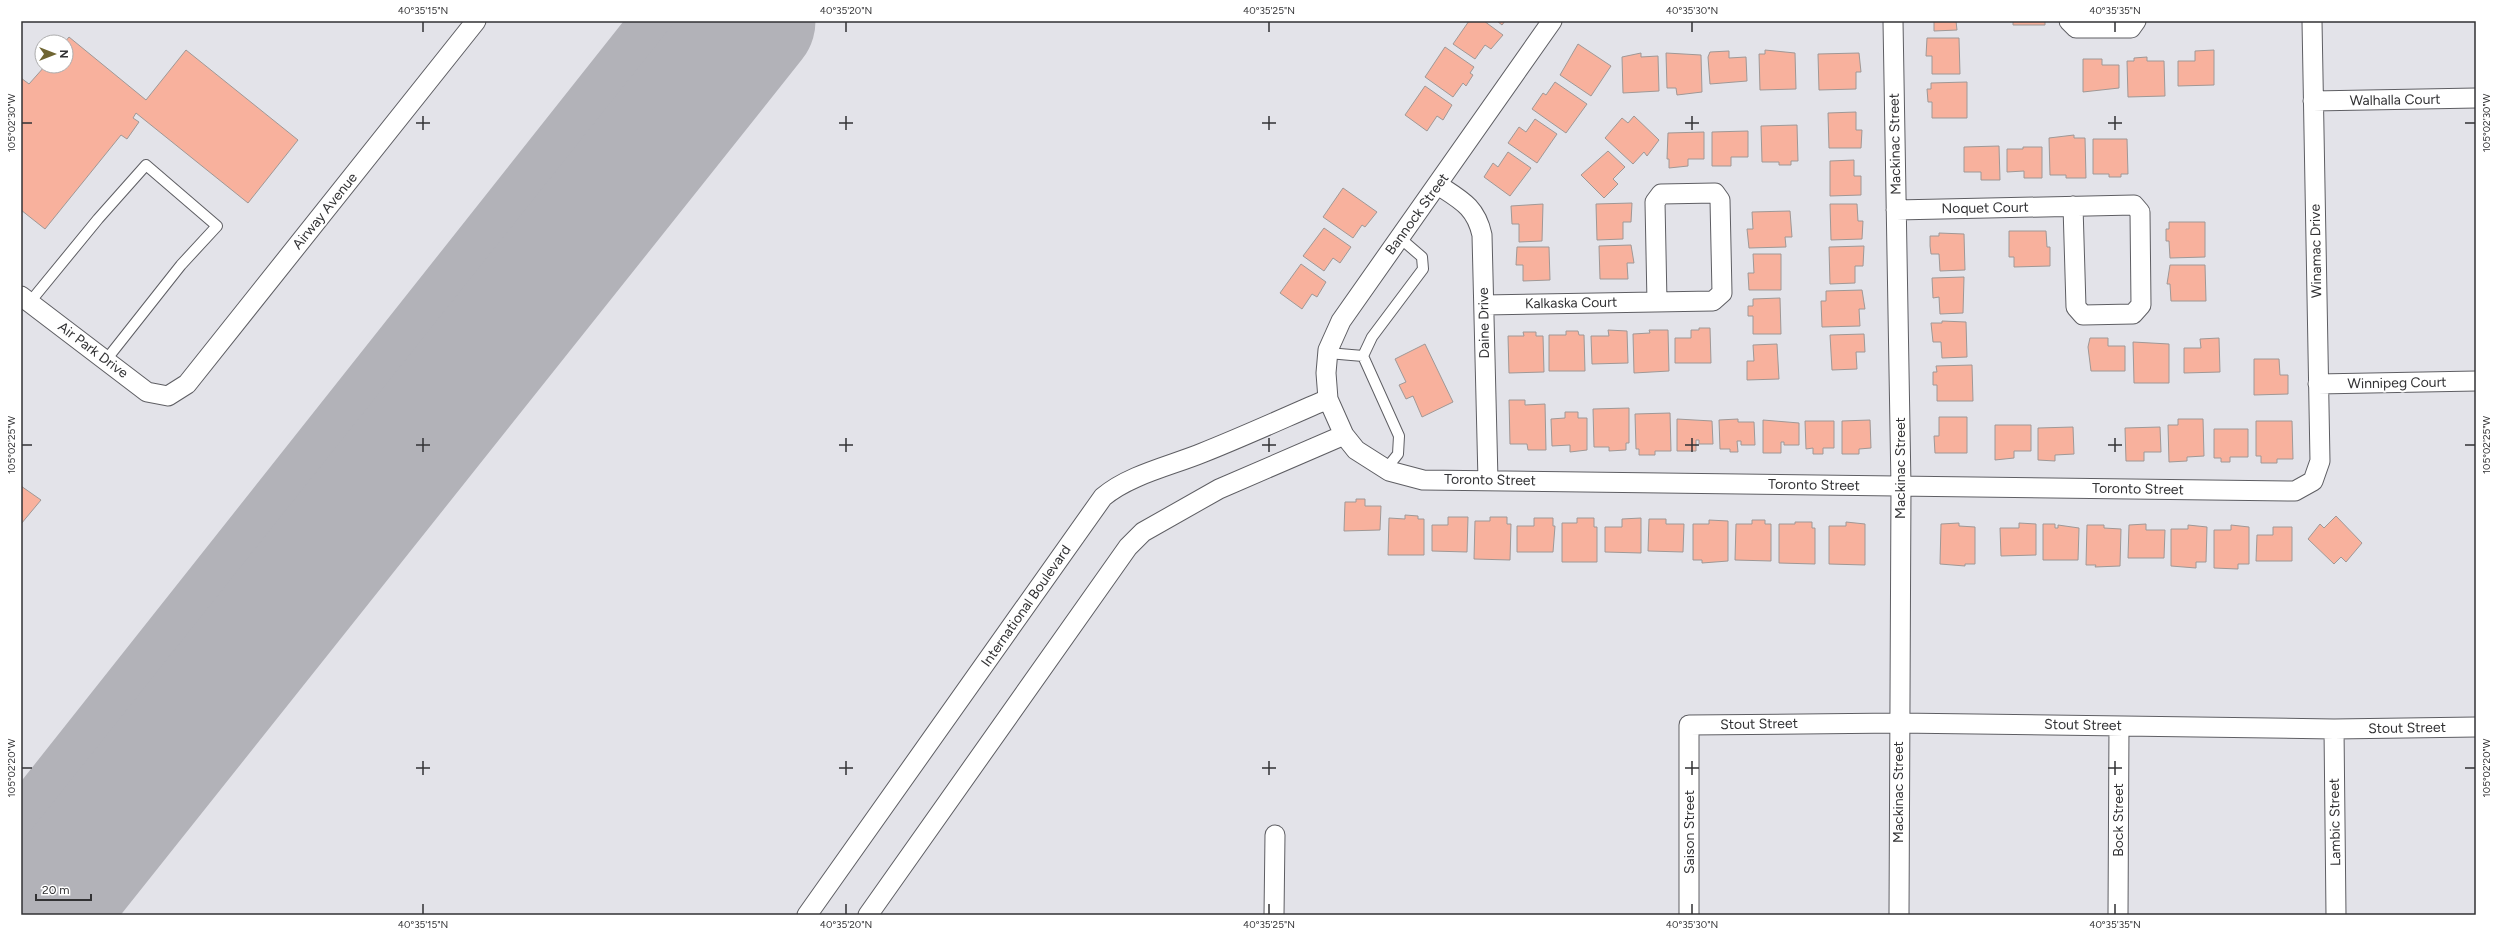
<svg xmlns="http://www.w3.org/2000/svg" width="2497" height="936" font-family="Figtree,sans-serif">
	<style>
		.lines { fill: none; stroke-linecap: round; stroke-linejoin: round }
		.taxiway { stroke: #b2b2b8; stroke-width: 49 }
		.runway { stroke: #b2b2b8; stroke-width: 123 }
		.building { fill: #f8b19d; stroke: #9f9896 }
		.service-casing { stroke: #5e5e63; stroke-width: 12 }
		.minor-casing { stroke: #5e5e63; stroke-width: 21 }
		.service { stroke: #fff; stroke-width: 10 }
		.minor { stroke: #fff; stroke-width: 19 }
		.ticks { fill: none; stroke: #323234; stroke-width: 1.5 }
		.labels { text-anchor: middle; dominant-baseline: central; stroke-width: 4; stroke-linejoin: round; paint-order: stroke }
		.street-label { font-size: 14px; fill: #323234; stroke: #fff }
		.neatline { fill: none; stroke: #323234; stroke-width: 1.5 }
		.ticks-label { font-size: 10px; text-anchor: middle; fill: #323234 }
	</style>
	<rect width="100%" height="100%" fill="#e3e3e9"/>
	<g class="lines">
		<!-- taxiway -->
		<path class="taxiway" d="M21,821L655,21"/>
		<!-- runway -->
		<path class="runway" d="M42,915L754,21"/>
	</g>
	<!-- building -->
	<path class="building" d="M1469,21H1484L1503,35L1491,49L1485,45L1475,59L1453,44Z
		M1497,21H1505L1502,25Z
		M1934,21H1956L1957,30L1934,31Z
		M2013,21H2045V25H2013Z
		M69,37L146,100L186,50L298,140L248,203L136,113L133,118L139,122L127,139L121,135L45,229L21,210V78L29,84L45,66H66L65,42Z
		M1927,38H1959L1960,74H1932V56H1926Z
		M1578,44L1611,66L1591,96L1560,75Z
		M1445,47L1474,67L1470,73L1473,75L1466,86L1463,83L1453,97L1425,77Z
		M1765,50L1795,53L1796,89L1760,90L1759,54H1765Z
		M2214,50V85L2178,86V61H2195V51Z
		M1729,51V58L1746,57L1747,81L1710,84L1708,57L1710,52Z
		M1641,53V57L1658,56L1659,91L1623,93L1622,57Z
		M1666,53L1701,55L1702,92L1677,95L1676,88H1667Z
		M1859,53L1861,72H1856V89L1819,90L1818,54Z
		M2147,57V61H2164L2165,96L2128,97L2127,61H2134V58Z
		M2083,59H2102V65H2119V88L2083,92Z
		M1555,82L1587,104L1566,133L1532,109L1543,93L1546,95Z
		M1967,82V118H1932V102H1928L1927,89H1931V83Z
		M1425,86L1452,105L1443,120L1437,116L1427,131L1405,115Z
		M1856,112V130H1862L1861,148H1829L1828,113Z
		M1634,116L1659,140L1647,156L1644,152L1633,164L1605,138L1622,118L1628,123Z
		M1535,119L1557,134L1537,163L1508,143L1519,127L1526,132Z
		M1797,125L1798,161H1791V165H1779V162H1762L1761,126Z
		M1748,131V157H1731V166H1712V132Z
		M1704,132V159H1688V166L1669,168V159H1667L1668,133Z
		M2074,135V138H2085L2086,178H2066V175H2050L2049,138Z
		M2093,139H2127L2128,174H2121V177H2109V174H2093Z
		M1999,146L2000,180H1981V172H1964V147Z
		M2023,147H2042V178H2024V171L2007,172V149H2023Z
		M1608,151L1625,167L1613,179L1618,184L1604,198L1581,175Z
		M1508,152L1531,168L1510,196L1484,177L1493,163L1498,167Z
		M1854,160V176H1861V195L1830,196V161Z
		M1343,188L1377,212L1365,227L1362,225L1353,238L1323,217Z
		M1632,203L1631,222H1623V239L1597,240L1596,204Z
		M1543,204L1542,241L1519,242V224H1512L1511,206Z
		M1830,204H1857L1858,221H1863L1862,239L1831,240Z
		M1790,211L1792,237H1785L1786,247L1749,248L1747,229H1753L1752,212Z
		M2169,222H2205V257L2170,258L2169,241H2166V229H2169Z
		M1324,228L1351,247L1340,263L1333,258L1324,271L1303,256Z
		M2009,231H2046L2047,247H2050V266L2014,267V257H2009Z
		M1939,233L1964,234L1965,270L1940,271L1939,254H1931L1930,246V236H1939Z
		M1631,245L1634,263H1627L1628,279H1600L1599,246Z
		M1864,246L1863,266H1855V283L1830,284L1829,247Z
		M1517,247H1549L1550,280L1523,281V265H1516Z
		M1753,254H1781V290H1749L1748,273H1754Z
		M1301,264L1326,282L1317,297L1312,294L1302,309L1280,293Z
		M2170,265H2205L2206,301H2171L2170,284H2167Z
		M1964,277L1963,313L1940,314L1939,297L1933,298L1932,278Z
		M1862,290L1865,309H1859L1860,326L1822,327L1821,301H1826V291Z
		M1780,298L1781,334H1753V316H1748V306H1753V299Z
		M1942,321L1966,322L1967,357L1942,358L1941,342H1933L1931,323H1942Z
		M1699,328H1710L1711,363H1675V338H1691V330H1699Z
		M1608,330L1627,331L1628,363L1592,364L1591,336H1609Z
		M1649,330H1668L1669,371L1634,373L1633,334L1650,333Z
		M1566,331H1578L1579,335H1584L1585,371H1549V335H1566Z
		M1523,332H1536V336H1543L1544,372L1509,373L1508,336H1524Z
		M1864,334L1865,352H1856L1857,369L1832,370L1830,335Z
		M2090,338H2108V346H2125V371H2091L2088,347Z
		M2219,338L2220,372L2184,373V348H2201L2200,339Z
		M2133,342L2169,344V383H2134Z
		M1425,344L1453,402L1422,417L1413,396L1406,399L1399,385L1406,382L1395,359Z
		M1777,344L1779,379L1747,380V361H1754L1753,345Z
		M2254,359H2279L2280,375H2288V394L2254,395Z
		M1972,365L1973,401H1937V385H1933V372H1937L1936,366Z
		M1509,400H1525V405L1545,404L1546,450H1528L1527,444H1510Z
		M1629,408V443H1626V450L1609,451V447H1594L1593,409Z
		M1565,412H1578V418H1587V450L1570,452V445L1552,446L1551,419L1565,418Z
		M1670,413L1671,451H1655V455H1639V449H1636L1635,414Z
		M1939,417H1967V453H1935L1934,436H1939Z
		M1677,419L1712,421L1713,444H1699V440H1696V451H1677Z
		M1738,419V422H1754L1755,445H1741V441H1737L1738,452H1730V449H1720L1719,420Z
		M2178,419H2203L2204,456L2187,457V461L2169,462L2168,425H2178Z
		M1763,420L1799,423V445H1784V442H1781V453H1763Z
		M1870,420L1871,448L1859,449V454H1842V421Z
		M1805,421H1834V448H1823V454H1813V448L1806,449Z
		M2256,421H2292L2293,459H2277V463H2261V456H2256Z
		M1995,425H2031V451H2014V458L1995,460Z
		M2073,427L2074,454L2055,455V461L2038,460V428Z
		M2160,427L2161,452H2144V461H2126L2125,428Z
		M2214,429H2248V457H2230V462H2221V458H2214Z
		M21,486L41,500L21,524Z
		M1356,499H1365V506H1381L1380,530L1344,531L1345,502H1356Z
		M1405,515L1418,516V519H1424V555H1388L1389,518L1405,519Z
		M2336,516L2362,543L2346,562L2341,557L2334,564L2308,539L2320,524L2324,528Z
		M1448,517H1468L1467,552L1432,551V525H1448Z
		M1490,517H1507V524H1511L1510,560L1474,559L1475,521H1490Z
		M1534,518H1553V526H1555L1553,552H1517V526H1534Z
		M1577,518H1594V527H1597V562H1562V523H1577Z
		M1641,518V553L1605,552V527H1622V519Z
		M1649,519H1666V524H1684L1683,552L1648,551Z
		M1709,520L1728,521V561L1702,563V560H1693V524H1709Z
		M1752,520H1765V524H1771V561L1735,560L1736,524H1752Z
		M1795,522H1812V528H1815V564L1779,563V524H1795Z
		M1846,522L1865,524V565L1829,564V526H1846Z
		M1959,523V526L1975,527V564H1965V566L1940,564L1941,524Z
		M2019,523L2036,524V555L2001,556L2000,528H2019Z
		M2043,524H2055V528H2058V525L2079,528L2078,560H2043Z
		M2146,524V530H2165L2164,558H2128L2129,525Z
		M2087,525H2104V528L2121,529L2120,566L2095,567L2096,565H2086Z
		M2188,525L2207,527L2206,562H2196V568L2171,566V529H2188Z
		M2231,525L2249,527V564H2238V569L2214,568V530H2231Z
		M2273,527H2292V561H2256L2257,535H2273Z"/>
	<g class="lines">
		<!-- service casing -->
		<g class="service-casing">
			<path id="service" d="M30,302L98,219L146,165L217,226L181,265L106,360
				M1328,353L1363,356
				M1386,469L1398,454L1399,436L1363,356L1372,337L1423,269L1422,257L1400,238"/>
		</g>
		<!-- minor casing -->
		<g class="minor-casing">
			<path id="minor" d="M1552,21L1341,321L1328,350L1326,373L1328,399L1344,435L1356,450L1389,471L1423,480L2295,491L2313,481L2320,461L2312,21
				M1893,21L1901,486L1899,915
				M2069,21L2076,28H2131L2136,21
				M2313,101L2476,98
				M1438,185C1461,200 1476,207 1482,235L1488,480
				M1896,210L2134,205L2140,212L2141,305L2133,314L2083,315L2076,307L2073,206
				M21,296L147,392L168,396L187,384L476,21
				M1484,305L1713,301L1722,293L1720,200L1715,193L1661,194L1655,202L1657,302
				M2318,384L2476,381
				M2334,729L2336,915
				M807,915L1103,497C1129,475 1170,466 1202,453C1245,436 1286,417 1328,399
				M868,915L1128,547L1143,532L1219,489L1344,435
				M1274,915L1275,835
				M1689,915V725L1898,723L2334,729L2476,727
				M2118,915L2119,726"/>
		</g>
		<!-- service -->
		<use href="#service" class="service"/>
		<!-- minor -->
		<use href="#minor" class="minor"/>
	</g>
	<!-- ticks -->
	<path class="ticks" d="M423,22V32M846,22V32M1269,22V32M1692,22V32M2115,22V32M423,116V130M846,116V130M1269,116V130M1692,116V130M2115,116V130M22,123H32M416,123H430M839,123H853M1262,123H1276M1685,123H1699M2108,123H2122M2465,123H2475M423,438V452M846,438V452M1269,438V452M1692,438V452M2115,438V452M22,445H32M416,445H430M839,445H853M1262,445H1276M1685,445H1699M2108,445H2122M2465,445H2475M423,761V775M846,761V775M1269,761V775M1692,761V775M2115,761V775M22,768H32M416,768H430M839,768H853M1262,768H1276M1685,768H1699M2108,768H2122M2465,768H2475M423,904V914M846,904V914M1269,904V914M1692,904V914M2115,904V914"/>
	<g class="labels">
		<!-- street labels -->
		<g class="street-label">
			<text transform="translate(2395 100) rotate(-1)">Walhalla Court</text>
			<text transform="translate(1895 144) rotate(-91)">Mackinac Street</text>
			<text transform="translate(1985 208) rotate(-1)">Noquet Court</text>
			<text transform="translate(325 211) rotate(-51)">Airway Avenue</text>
			<text transform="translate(1417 214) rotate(-54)">Bannock Street</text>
			<text transform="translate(2316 251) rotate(-91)">Winamac Drive</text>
			<text transform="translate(1571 303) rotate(-1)">Kalkaska Court</text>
			<text transform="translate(1484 323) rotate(-91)">Daine Drive</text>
			<text transform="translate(93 350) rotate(37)">Air Park Drive</text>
			<text transform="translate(2397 383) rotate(-1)">Winnipeg Court</text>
			<text transform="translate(1900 468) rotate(-90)">Mackinac Street</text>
			<text transform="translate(1490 480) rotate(1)">Toronto Street</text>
			<text transform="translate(1814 485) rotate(1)">Toronto Street</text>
			<text transform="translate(2138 489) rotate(1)">Toronto Street</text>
			<text transform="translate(1026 606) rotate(-55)">International Boulevard</text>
			<text transform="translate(1759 724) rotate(-1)">Stout Street</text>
			<text transform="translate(2083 725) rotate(1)">Stout Street</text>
			<text transform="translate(2407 728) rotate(-1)">Stout Street</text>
			<text transform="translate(1898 792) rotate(-90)">Mackinac Street</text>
			<text transform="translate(2118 820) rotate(-90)">Bock Street</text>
			<text transform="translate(2335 822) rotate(-91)">Lambic Street</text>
			<text transform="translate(1689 832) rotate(-90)">Saison Street</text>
		</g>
	</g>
	<!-- border -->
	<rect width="2497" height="936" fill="none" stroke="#ffffff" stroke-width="44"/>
	<!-- north arrow -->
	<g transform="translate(54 54) rotate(90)"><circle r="19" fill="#ffffff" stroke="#adadae"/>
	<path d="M0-3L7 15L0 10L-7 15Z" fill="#6f6532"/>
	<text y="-6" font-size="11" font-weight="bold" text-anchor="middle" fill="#323234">N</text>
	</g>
	<!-- scale -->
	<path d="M36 894v6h55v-6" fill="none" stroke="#323234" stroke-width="2"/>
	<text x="42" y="894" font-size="12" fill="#323234" stroke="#ffffff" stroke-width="3" paint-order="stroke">20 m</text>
	<rect x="22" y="22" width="2453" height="892" class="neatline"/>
	<g class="ticks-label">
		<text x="423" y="14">40°35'15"N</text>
		<text x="846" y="14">40°35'20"N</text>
		<text x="1269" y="14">40°35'25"N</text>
		<text x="1692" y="14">40°35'30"N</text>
		<text x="2115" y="14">40°35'35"N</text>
		<text transform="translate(2486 123) rotate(-90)" y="4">105°02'30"W</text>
		<text transform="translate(11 123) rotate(-90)" y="4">105°02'30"W</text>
		<text transform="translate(2486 445) rotate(-90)" y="4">105°02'25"W</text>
		<text transform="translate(11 445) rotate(-90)" y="4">105°02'25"W</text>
		<text transform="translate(11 768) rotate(-90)" y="4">105°02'20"W</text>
		<text transform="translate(2486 768) rotate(-90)" y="4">105°02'20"W</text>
		<text x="423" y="928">40°35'15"N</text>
		<text x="846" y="928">40°35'20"N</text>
		<text x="1269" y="928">40°35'25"N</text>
		<text x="1692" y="928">40°35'30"N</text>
		<text x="2115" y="928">40°35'35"N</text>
	</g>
</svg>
